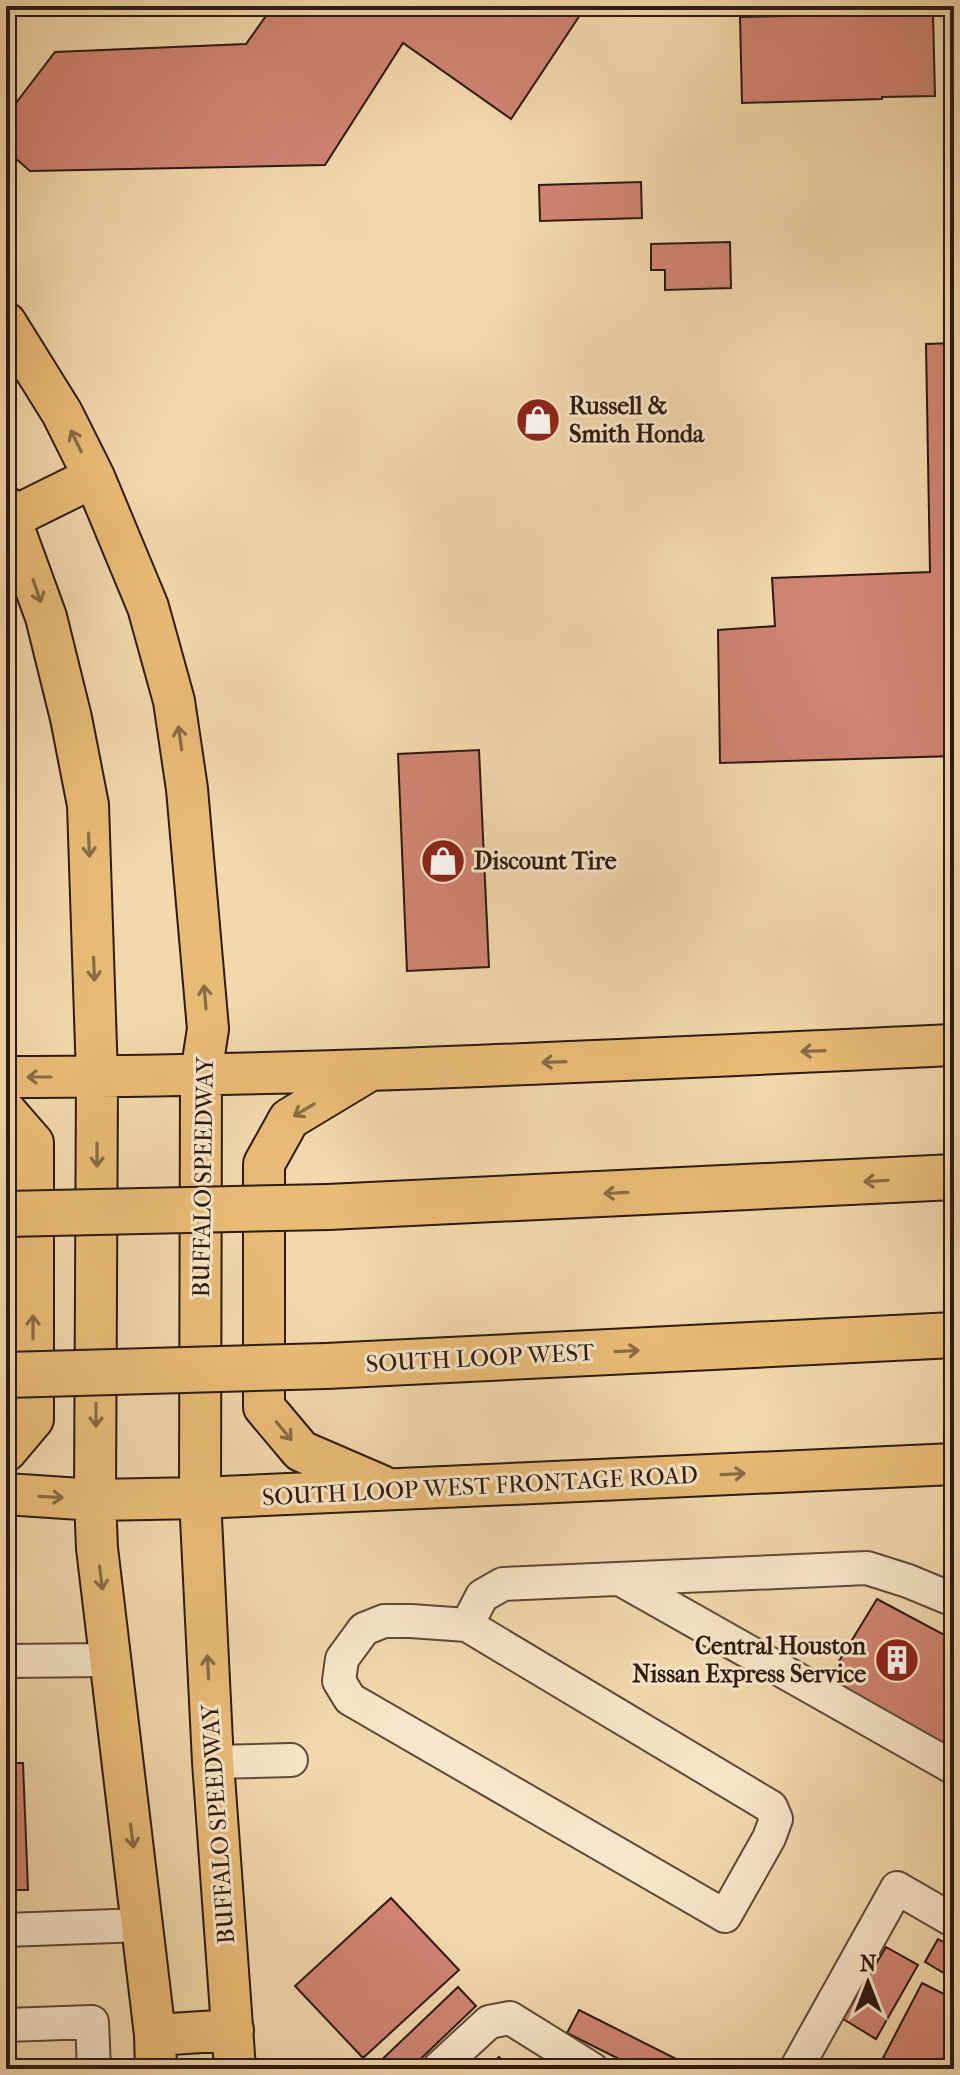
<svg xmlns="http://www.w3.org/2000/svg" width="960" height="2075" font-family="'IM FELL French Canon',serif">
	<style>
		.building { fill: #d08472; stroke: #2d1a10; stroke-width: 2 }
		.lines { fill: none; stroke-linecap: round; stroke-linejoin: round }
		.minor-casing { stroke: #5e4a37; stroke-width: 36 }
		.major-casing { stroke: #2d1a10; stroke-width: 44 }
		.highway-casing { stroke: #2d1a10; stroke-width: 48 }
		.minor { stroke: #f7e6c9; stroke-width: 32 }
		.major { stroke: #e9bc76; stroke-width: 40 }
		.highway { stroke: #e9bc76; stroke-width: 44 }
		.highway-bridge-casing { stroke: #2d1a10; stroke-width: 48; stroke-linecap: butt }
		.highway-bridge { stroke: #e9bc76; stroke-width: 44 }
		.oneway { stroke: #8b6b43 }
		.labels { text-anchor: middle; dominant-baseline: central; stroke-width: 6; stroke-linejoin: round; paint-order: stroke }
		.poi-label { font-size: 24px; font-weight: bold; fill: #2d1a10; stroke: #f7e6c9; text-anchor: start }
		.street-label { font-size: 24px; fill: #2d1a10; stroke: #f7e6c9 }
	</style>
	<rect width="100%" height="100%" fill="#f2d8ac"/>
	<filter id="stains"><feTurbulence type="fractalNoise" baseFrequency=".0025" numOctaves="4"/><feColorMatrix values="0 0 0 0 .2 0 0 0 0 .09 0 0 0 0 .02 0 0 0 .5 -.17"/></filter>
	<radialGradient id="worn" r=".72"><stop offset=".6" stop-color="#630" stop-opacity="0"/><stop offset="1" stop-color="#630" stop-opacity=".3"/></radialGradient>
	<!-- building -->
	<path class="building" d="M273,6H586L511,119L403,43L325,165L30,171L6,150V116L55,52L246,44Z
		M946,10H954V95H950Z
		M933,13L935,96L882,97V99L742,103L740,17Z
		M641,182L642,218L540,221L539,185Z
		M730,242L731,288L665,290V270H651V244Z
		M954,343V756L720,763L718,630L775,626L772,578L930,572L926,344Z
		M479,750L489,967L407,971L398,754Z
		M877,1599L954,1640V1732L943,1749L827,1681Z
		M6,1763H23L28,1890H6Z
		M391,1898L459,1970L363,2058L295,1986Z
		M938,1939L954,1948V1979L925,1962Z
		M886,1947L918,1965L876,2039L843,2019Z
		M922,1983L954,1999V2069H906L883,2058Z
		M458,1987L476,2006L410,2069H372Z
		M579,2010L696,2069H639L567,2033Z
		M499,2057L510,2069H486Z"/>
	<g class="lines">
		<!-- minor casing -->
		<g class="minor-casing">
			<path id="minor" d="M620,1579L954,1768
				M384,1621H411L467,1625L771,1807L776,1819L769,1838L725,1916L350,1699L339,1681L342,1659L364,1629Z
				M467,1625L482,1596L503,1584L867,1568L908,1581L954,1600
				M6,1661L110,1660
				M213,1762L291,1760
				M6,1930L142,1925
				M6,2025L92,2022L94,2069
				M438,2069L489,2022L510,2018L592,2069
				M796,2069L897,1888L954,1921"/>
		</g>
		<!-- major casing -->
		<g class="major-casing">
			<path id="major" d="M6,323L62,413L94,477L148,607L174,701L187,789L208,1029L201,1074L200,1498L213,1762L235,2069
				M6,507L46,617L71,718L88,805L97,1077L95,1500L97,1548L155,2035L156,2069
				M11,518L94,477
				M367,1072L289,1119L264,1164V1407L301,1451L382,1486
				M6,1077C322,1076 638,1059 954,1045
				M6,1112L33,1143V1419L6,1451
				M6,1494L95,1500L200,1498L954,1464
				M155,2035L233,2030"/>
		</g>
		<!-- highway casing -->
		<g class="highway-casing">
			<path id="highway" d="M328,1207L954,1177
				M326,1366L954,1335"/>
		</g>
		<!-- minor -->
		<use href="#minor" class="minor"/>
		<!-- major -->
		<use href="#major" class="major"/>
		<!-- highway -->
		<use href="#highway" class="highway"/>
		<!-- highway-bridge casing -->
		<g class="highway-bridge-casing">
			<path id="highway-bridge" d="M6,1214L328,1207
				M6,1375L326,1366"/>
		</g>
		<!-- highway-bridge -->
		<use href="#highway-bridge" class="highway-bridge"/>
	</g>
	<!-- one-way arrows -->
	<defs><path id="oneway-shaft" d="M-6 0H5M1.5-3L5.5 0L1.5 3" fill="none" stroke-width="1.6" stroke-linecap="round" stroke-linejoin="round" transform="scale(2)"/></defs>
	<g class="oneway">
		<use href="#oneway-shaft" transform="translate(76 441) rotate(-116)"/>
		<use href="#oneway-shaft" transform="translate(37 591) rotate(71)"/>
		<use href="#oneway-shaft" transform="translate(180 738) rotate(-98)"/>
		<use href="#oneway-shaft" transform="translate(89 845) rotate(88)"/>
		<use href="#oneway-shaft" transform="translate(94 969) rotate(88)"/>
		<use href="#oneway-shaft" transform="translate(205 997) rotate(-95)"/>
		<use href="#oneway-shaft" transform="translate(813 1051) rotate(178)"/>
		<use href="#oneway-shaft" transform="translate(554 1062) rotate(178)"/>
		<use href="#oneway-shaft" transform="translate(39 1077) rotate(180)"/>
		<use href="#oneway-shaft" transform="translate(304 1110) rotate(149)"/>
		<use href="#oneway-shaft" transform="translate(97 1155) rotate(90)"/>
		<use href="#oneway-shaft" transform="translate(876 1181) rotate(177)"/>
		<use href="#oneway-shaft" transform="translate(616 1193) rotate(177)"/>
		<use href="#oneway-shaft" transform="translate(33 1327) rotate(-90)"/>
		<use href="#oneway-shaft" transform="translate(627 1351) rotate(-3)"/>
		<use href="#oneway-shaft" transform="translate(96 1415) rotate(90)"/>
		<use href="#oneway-shaft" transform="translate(284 1431) rotate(50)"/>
		<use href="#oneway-shaft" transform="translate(733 1474) rotate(-3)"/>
		<use href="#oneway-shaft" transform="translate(51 1497) rotate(3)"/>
		<use href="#oneway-shaft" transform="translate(101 1578) rotate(83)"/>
		<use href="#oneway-shaft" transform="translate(208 1667) rotate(-93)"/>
		<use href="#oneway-shaft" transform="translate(132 1836) rotate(83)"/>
	</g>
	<!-- icons -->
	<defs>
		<g id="shop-disc" transform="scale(2.3)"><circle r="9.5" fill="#8f2418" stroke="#f7e6c9"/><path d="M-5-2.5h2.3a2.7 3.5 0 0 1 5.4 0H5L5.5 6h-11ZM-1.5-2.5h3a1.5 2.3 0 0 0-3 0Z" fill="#fff"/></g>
		<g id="building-disc" transform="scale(2.3)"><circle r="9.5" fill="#8f2418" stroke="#f7e6c9"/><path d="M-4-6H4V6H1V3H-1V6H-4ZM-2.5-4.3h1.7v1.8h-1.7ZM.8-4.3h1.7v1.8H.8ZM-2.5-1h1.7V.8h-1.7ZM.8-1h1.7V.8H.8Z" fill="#fff"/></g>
	</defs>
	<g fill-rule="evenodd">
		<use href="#shop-disc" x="538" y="420"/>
		<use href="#shop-disc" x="443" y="861"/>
		<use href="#building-disc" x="897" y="1660"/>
	</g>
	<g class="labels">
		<!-- poi labels -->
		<g class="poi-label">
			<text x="569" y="406">Russell &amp;<tspan x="569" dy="28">Smith Honda</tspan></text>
			<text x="474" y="861">Discount Tire</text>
			<text x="866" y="1646" text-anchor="end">Central Houston<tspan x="866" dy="28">Nissan Express Service</tspan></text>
		</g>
		<!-- street labels -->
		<g class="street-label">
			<text transform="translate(203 1177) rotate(-89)">BUFFALO SPEEDWAY</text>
			<text transform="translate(480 1358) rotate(-3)">SOUTH LOOP WEST</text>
			<text transform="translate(480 1486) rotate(-3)">SOUTH LOOP WEST FRONTAGE ROAD</text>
			<text transform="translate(218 1824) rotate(-94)">BUFFALO SPEEDWAY</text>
		</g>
	</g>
	<!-- margin -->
	<rect width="960" height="2075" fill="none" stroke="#f2d8ac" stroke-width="32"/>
	<rect x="8" y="8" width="944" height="2059" fill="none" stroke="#2d1a10" stroke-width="4"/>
	<rect x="16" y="16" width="928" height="2043" fill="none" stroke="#2d1a10" stroke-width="2"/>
	<!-- north arrow -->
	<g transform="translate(868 1983)" stroke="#f7e6c9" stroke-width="6" paint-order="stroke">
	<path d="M0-6L14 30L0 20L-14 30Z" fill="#2d1a10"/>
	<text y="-12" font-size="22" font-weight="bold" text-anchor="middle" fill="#2d1a10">N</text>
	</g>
	<rect width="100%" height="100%" filter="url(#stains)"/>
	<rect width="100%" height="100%" fill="url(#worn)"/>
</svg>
